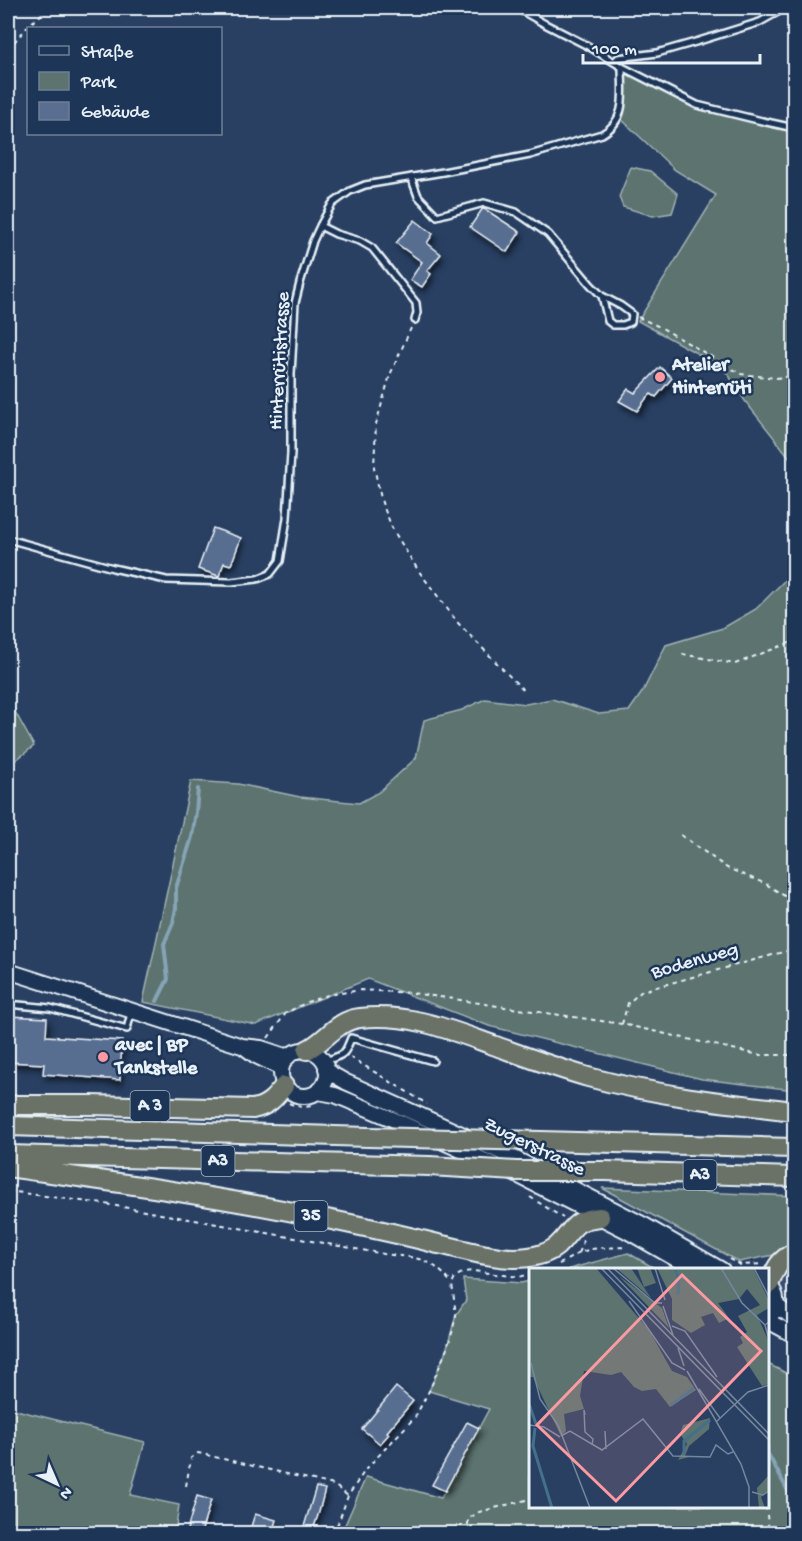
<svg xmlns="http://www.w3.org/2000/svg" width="802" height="1541" font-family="'Gochi Hand',sans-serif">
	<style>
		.built { fill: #374e71 }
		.green { fill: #5c736f; stroke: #a2b2b4; stroke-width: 1.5 }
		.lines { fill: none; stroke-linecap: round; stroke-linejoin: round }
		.stream { stroke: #86a4b5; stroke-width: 4 }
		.building { fill: #596e91; stroke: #e8f1f8; stroke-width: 1.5; filter: url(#shadow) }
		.service-casing { stroke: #e8f1f8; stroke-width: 10 }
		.secondary-casing { stroke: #e8f1f8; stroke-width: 18 }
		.motorway-casing { stroke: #e8f1f8; stroke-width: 22 }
		.path { stroke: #e8f1f8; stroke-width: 2; stroke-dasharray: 4.5 4.5; stroke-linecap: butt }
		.service { stroke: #1d3557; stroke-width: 5 }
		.secondary { stroke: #1d3557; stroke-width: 14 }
		.motorway { stroke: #6a7166; stroke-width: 18 }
		.motorway-bridge-casing { stroke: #e8f1f8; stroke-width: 22; stroke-linecap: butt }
		.motorway-bridge { stroke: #6a7166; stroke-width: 18 }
		.poi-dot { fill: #ff9aa2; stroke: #1d3557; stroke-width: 2 }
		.labels { text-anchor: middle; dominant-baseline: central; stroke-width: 5; stroke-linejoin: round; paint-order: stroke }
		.shield { fill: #1d3557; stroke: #abb9c8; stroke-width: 1.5 }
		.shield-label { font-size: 18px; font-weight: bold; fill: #e8f1f8 }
		.street-label { font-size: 20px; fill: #e8f1f8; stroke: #1d3557 }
		.poi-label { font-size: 20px; font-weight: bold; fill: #e8f1f8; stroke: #1d3557; text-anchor: start }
		.inset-river { fill: none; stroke: #447089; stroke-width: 3 }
		.inset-road { fill: none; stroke: #75879f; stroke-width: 1.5 }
		.view { fill: #ff9aa2; fill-opacity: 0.15; stroke: #ff9aa2; stroke-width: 3 }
		.inset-edge { fill: none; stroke: #e8f1f8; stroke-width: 3 }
	</style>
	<defs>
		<filter id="shadow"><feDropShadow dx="2.5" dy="4.5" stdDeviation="3" flood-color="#0009"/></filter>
	</defs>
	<rect width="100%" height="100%" fill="#294063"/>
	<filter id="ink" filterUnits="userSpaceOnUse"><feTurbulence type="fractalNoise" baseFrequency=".0167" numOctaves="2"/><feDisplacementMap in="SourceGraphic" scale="12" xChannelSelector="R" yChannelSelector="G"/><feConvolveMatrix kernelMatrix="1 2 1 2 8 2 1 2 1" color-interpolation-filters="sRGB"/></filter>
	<g filter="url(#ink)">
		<!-- built -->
		<path class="built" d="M794,1264V1313L783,1292L781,1277Z"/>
		<!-- green -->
		<path class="green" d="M622,67L697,105L794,128V463L745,401L728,374L711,361L638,321L716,195L675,170L619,117Z
			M631,167L650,171L678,194L672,213L653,216L623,207L619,197Z
			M794,571V1090L702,1079L489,1026L368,979L256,1025L143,1002L191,781L238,784L300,797L359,803L379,792L416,758L424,720L462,710L485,699L526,704L552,699L599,714L629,711L643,691L666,645L723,628L756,609Z
			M8,699L34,746L8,766Z
			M602,1188L794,1196V1242L774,1255L739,1262Z
			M628,1253L656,1269H569Z
			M463,1279L521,1283L530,1281V1506H768V1364L794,1377V1533L341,1534L366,1477L441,1498L489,1409L429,1391L446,1351L456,1315L466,1300Z
			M8,1408L145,1442L130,1495L179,1505L175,1533H8Z"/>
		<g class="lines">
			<!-- stream -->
			<path class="stream" d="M157,1001L168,979L164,944L173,923L176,908V888L192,837L196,812L198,789
				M768,1454L794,1502"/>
		</g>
		<!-- building -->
		<path class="building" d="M483,208L520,232L507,252L470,227Z
			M415,220L433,234L427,243L441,254L427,271L431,274L422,287L410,280L422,262L396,243Z
			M660,367L672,378L656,397L651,394L645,400L637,411L619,401L628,389L635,393Z
			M213,528L241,538L231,565L224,563L219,576L198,569Z
			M8,1016L47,1018L46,1036L122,1041L120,1080L43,1074L44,1064L8,1062Z
			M396,1387L413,1401L387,1432L389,1434L380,1444L362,1429Z
			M467,1422L479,1428L445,1491L432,1485Z
			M316,1487L325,1489L319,1512L312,1533H302Z
			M197,1496L211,1500L201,1533H186Z
			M255,1514L276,1520L272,1533H249Z"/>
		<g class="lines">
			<!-- service casing -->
			<g class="service-casing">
				<path id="service" d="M517,8L545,24L588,46L622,67L697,105L762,121L794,128
					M614,62L618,58L657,53L699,41L760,22L785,8
					M411,177L418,196L437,216L484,203L516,212L548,234L591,285L602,296L608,321L613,325H623L631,322L632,314L621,306L602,296
					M320,226L336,234L360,241L372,248L416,303L417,313L415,320
					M8,539L113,568L166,580L231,582L257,579L270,574L280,561L287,518L291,453V374L295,303L300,283L313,241L320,226L332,204L350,191L365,185L443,172L530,155L602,134C628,120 622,93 622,67
					M8,1004L50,1008L127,1029L131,1013
					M324,1062C343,1053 343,1059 351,1038L433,1061"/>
			</g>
			<!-- secondary casing -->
			<g class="secondary-casing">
				<path id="secondary" d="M8,971L242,1046L261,1048L288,1057
					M244,1047L256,1056L281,1068
					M281 1073a23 23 0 1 1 46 0a23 23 0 1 1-46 0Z
					M326,1069L332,1074L346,1082L510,1156L646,1226L722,1270
					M318,1092L335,1095L397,1121L519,1176L625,1230L695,1270
					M768,1284C779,1294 779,1308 768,1319
					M776,1305L794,1319
					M768,1321L794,1335"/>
			</g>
			<!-- motorway casing -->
			<g class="motorway-casing">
				<path id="motorway" d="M307,1050C326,1041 337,1020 360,1018C409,1013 448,1029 493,1045C524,1056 556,1068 588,1077C655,1095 725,1103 794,1111
					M8,1105H91L253,1109C268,1106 275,1098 284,1086
					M8,1126L368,1137
					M541,1141L794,1148
					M8,1155L429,1166
					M8,1167C113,1182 218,1196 322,1218C361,1226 400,1234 438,1244C463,1249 489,1258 514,1258C529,1258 545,1256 557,1246C575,1229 571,1220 600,1217
					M605,1171L794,1177
					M769,1285C775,1270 779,1259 794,1253"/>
			</g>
			<!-- path -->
			<path class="path" d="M8,49L30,24L49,8
				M638,317L662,328L741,374L776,378L794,376
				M411,328L390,375L376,424L374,467L382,503L393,530L418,570L458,623L525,692
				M682,654L735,664L794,641
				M681,835L727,868L766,884L794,902
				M622,1024L628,1003L642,991L794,949
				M268,1038L286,1013L307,1002L328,995L361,990L412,993L454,999L498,1006L622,1024L759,1055H794
				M350,1057L427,1104
				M289,1103C297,1107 305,1108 315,1105
				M8,1191L111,1205L384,1254C415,1258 431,1256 452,1284
				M530,1197L563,1218
				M579,1253L582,1246L583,1239
				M729,1259L741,1265L763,1264
				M559,1264C566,1261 572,1256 580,1253C594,1246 611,1248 627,1247
				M788,1280L794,1292
				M186,1486L191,1458L198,1453L334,1485L348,1496
				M766,1506L769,1534
				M334,1534L348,1496L366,1469L415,1417L429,1391L446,1351L452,1333L456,1315L452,1284L455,1277L464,1272L473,1271L518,1277L530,1274
				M468,1534V1519L479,1512L530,1499"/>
			<!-- service -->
			<use href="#service" class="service"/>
			<!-- secondary -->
			<use href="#secondary" class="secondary"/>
			<!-- motorway -->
			<use href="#motorway" class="motorway"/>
			<!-- motorway-bridge casing -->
			<g class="motorway-bridge-casing">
				<path id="motorway-bridge" d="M368,1137L541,1141
					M429,1166L516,1171H605"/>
			</g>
			<!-- motorway-bridge -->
			<use href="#motorway-bridge" class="motorway-bridge"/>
		</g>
	</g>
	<!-- markers -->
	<g class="poi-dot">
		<circle cx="660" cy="377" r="6"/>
		<circle cx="103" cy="1057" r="6"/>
	</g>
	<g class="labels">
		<!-- shield labels -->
		<g class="shield">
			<rect x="130.5" y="1091" width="39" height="30" rx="4.5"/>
			<rect x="201.5" y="1146" width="33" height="30" rx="4.5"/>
			<rect x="683.5" y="1160" width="33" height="30" rx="4.5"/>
			<rect x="294.5" y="1201" width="33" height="30" rx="4.5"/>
		</g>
		<g class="shield-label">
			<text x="150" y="1106">A 3</text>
			<text x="218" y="1161">A3</text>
			<text x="700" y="1175">A3</text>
			<text x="311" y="1216">35</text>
		</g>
		<!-- street labels -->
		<g class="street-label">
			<text transform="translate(281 361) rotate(-87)">Hinterrütistrasse</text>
			<text transform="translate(695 962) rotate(-16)">Bodenweg</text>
			<text transform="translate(534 1148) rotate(26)">Zugerstrasse</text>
		</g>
		<!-- poi labels -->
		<g class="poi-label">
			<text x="672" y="366">Atelier<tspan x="672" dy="23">Hinterrüti</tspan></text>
			<text x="115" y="1046">avec | BP<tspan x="115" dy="23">Tankstelle</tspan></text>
		</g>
	</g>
	<!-- overview -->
	<g transform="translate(529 1268)">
		<rect width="240" height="240" fill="#294063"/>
		<path d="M0,0H67L120,62L143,103L158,109L167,122L141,139L127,121L113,123L105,119L92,104L82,107L55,103L51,128L55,141L35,146L37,163L32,168L4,109H0ZM87,0H102L122,30ZM108,0H121L127,15L115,19ZM128,0H224L240,32V40L228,47L240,74V116L233,118L208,79L214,75L211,69L218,64L209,48L231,37L218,21L210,31L189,35L200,50L190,55L184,45L172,49L176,57L162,65L143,52V31ZM90,8L133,40L140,60ZM181,150L180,161L160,178L156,188L160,189L149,192L158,176L151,166L154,157ZM240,207V222L232,229L236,240H230L228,220Z" fill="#5c736f"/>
		<path class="inset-river" d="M146,0L150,12L149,27M0,136L7,156M142,137L165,120M6,160L4,178L23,240M155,186V173L181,152"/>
		<path class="inset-road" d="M72,0L240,172M78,0L240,166M84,0L126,35H133M126,0L136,32M192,0L213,35L236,57M225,0L240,29M100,33L143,95L156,102M134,38L144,67M240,54L236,57L240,72M143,58L156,63L188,109M149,80L155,98M2,95L11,131L29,157L61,240M158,103L212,196L220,219V240M170,121L191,150M56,147L55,142L56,164L64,171L63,177M187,154L219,124L240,117M0,157L15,159L31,169M76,163L77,181M32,168L41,163L73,182L114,151L144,188L181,189L187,177L199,186L204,184M223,224L234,227L240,223"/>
		<path class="view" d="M153,7L232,83L87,233L8,157Z"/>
		<rect width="240" height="240" class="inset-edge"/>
	</g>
	<!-- margin -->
	<rect width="802" height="1541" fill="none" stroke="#1d3557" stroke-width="30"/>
	<rect x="15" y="15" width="772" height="1511" fill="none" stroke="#e8f1f8" stroke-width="2" filter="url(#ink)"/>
	<!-- legend -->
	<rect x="27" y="27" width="195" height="108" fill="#1d3557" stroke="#6e8097" stroke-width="1.5"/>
	<rect x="39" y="46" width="30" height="9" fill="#1d3557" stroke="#6e8097" stroke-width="1.5"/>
	<text x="81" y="57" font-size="18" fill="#e8f1f8">Straße</text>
	<rect x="39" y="72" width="30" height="18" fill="#5c736f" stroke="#6e8097" stroke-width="1.5"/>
	<text x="81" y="87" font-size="18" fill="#e8f1f8">Park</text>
	<rect x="39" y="102" width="30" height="18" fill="#596e91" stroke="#6e8097" stroke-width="1.5"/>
	<text x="81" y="117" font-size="18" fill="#e8f1f8">Gebäude</text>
	<!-- north arrow -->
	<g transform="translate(57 1484) rotate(136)" stroke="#1d3557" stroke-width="4.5" paint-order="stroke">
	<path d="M0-4.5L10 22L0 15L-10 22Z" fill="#e8f1f8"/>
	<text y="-9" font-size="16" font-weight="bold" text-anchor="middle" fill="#e8f1f8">N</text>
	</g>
	<!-- scale -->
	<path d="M583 54v9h177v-9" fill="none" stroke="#e8f1f8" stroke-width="3"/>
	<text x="592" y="54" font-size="18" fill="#e8f1f8" stroke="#1d3557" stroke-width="4.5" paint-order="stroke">100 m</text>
</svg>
